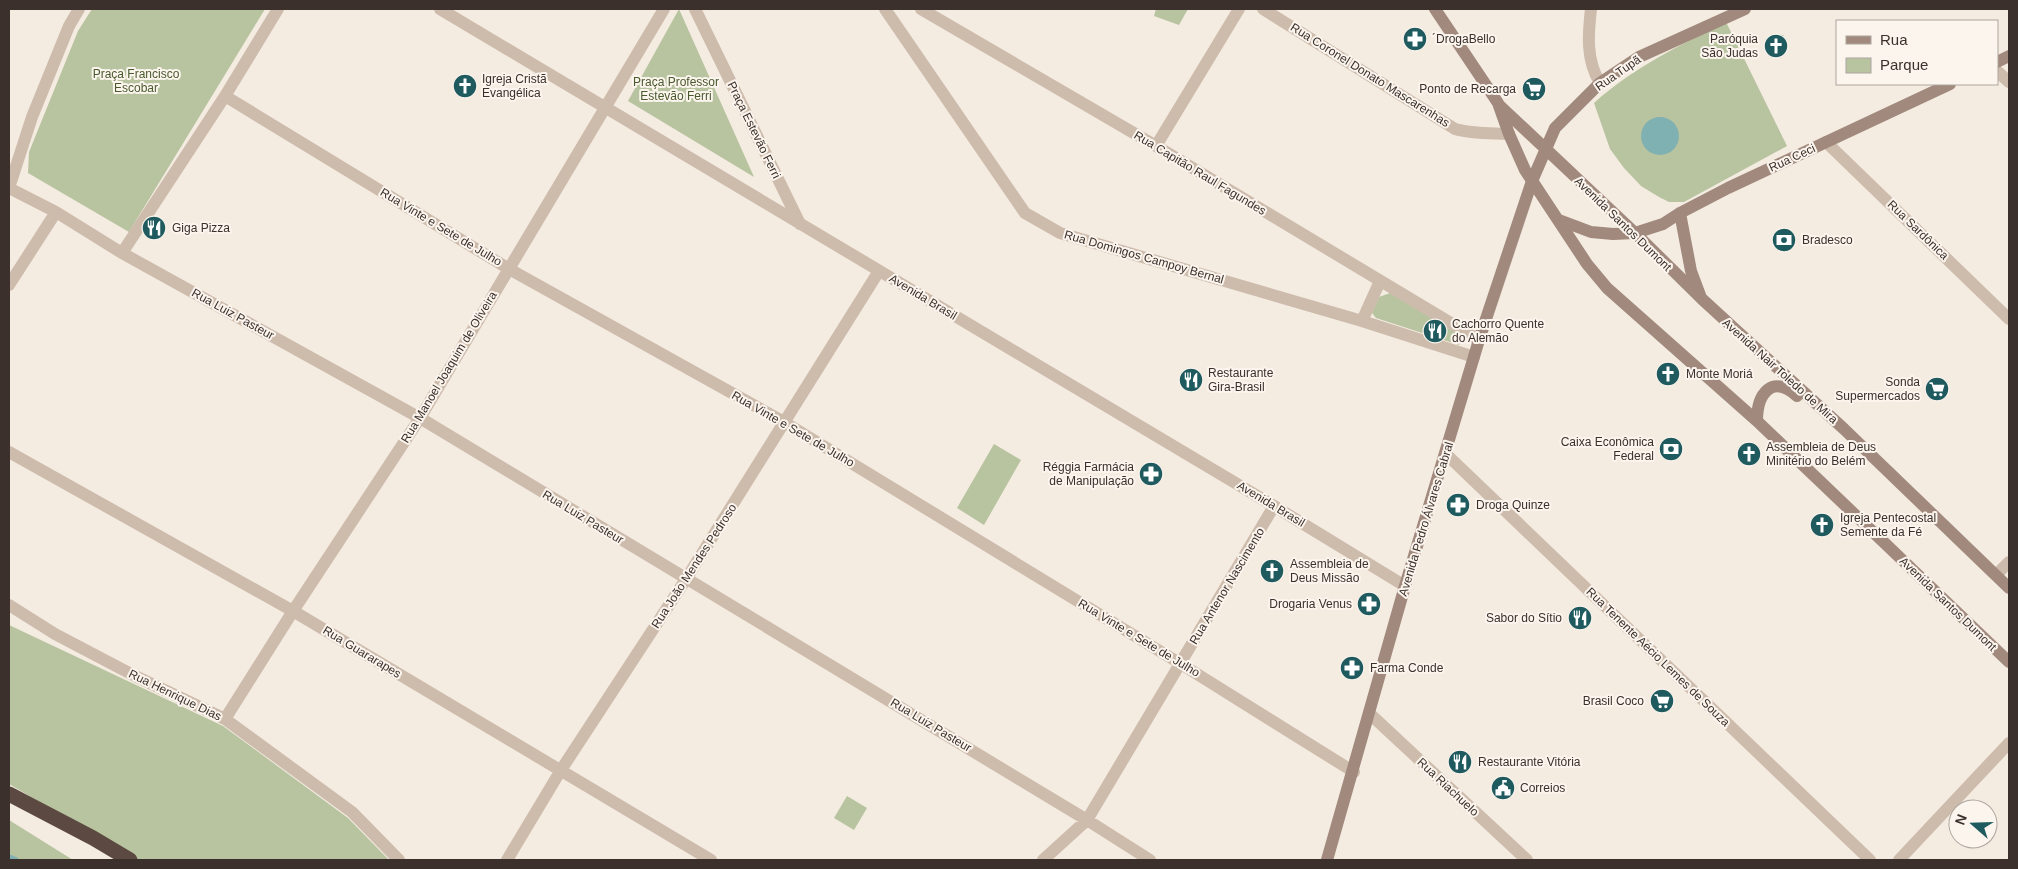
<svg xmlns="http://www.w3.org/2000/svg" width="2018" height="869" font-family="Helvetica,sans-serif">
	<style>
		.green { fill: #b8c4a0 }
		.water { fill: #7fb0b2 }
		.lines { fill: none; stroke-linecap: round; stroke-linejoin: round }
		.stream { stroke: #7fb0b2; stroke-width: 5.5 }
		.street { stroke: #cdbbac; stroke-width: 12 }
		.secondary { stroke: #a18a7d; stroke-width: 12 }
		.highway { stroke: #5c4a42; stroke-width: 15 }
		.labels { text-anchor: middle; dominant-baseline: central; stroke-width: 4; stroke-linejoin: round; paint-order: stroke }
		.poi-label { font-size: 12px; fill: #3b302b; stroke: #fbf5ee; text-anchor: start }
		.street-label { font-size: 12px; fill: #3b302b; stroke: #fbf5ee }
		.park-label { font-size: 12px; fill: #4a5a2e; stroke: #fbf5ee }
	</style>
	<rect width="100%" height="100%" fill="#f4ebe1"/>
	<!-- green -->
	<path class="green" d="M92,9H265L129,232L28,173L29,152L78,31Z
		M679,9L754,177L628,101Z
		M1156,9H1188L1179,25L1154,16Z
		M1726,22L1787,146L1684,202H1669L1659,197L1641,186L1624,168L1610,149L1594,103C1633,68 1680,45 1726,22Z
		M1390,293L1463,337L1459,345L1376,318L1372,313L1379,297Z
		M994,444L1021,460L984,525L957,508Z
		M9,625L223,726L348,818L389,860H139L9,784Z
		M847,796L867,808L854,830L834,818Z
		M9,820L73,860H9Z"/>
	<!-- water -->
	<path class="water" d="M1641 136a19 19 0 1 1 38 0a19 19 0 1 1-38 0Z"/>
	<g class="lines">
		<!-- stream -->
		<path class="stream" d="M9,857L16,860"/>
		<!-- street -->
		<path class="street" d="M440,9L1274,506L1405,586
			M695,9L800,224
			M885,9L1025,213L1060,233L1362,321L1474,357
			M921,9L1156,146L1479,340
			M1263,9L1455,129C1472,134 1491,133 1509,134
			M1591,9C1588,35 1586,60 1600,83
			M1997,71L2009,82
			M225,96L509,269L784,422L1181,664L1354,772
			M1826,142L2009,319
			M1156,146L1239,9
			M9,188L56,212L122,253L420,418L1087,820L1150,860
			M9,188L32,117L69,26L79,9
			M122,253L225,96L278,9
			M9,285L56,212
			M1362,321L1380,281
			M9,452L293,611L711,860
			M1446,454L1870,860
			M1996,575L2009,562
			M9,605L55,634L135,676L225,719L352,812L399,860
			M1369,713L1527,860
			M225,719L293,611L420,418L664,9
			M507,860L561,770L686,579L879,271
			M1043,860L1087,820L1274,506
			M1899,860L2009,743"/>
		<!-- secondary -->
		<path class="secondary" d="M1435,9L1498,103L1509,134L1525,170L1587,264L1607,288L1757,421L2009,662
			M1997,62L2009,56
			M1499,105L1635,233L1702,299L1844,429L2009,588
			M1680,213L1691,271L1700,295
			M1559,220L1591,232L1613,234L1635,233L1663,224L1680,213L1728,188L1950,84
			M1757,421C1757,395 1771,373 1797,396
			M1327,860L1405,586L1479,340L1532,181L1555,128L1600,83L1639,57L1745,9"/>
		<!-- highway -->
		<path class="highway" d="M9,794L93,838L130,860"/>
	</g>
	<!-- icons -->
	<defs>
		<g id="pharmacy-disc" transform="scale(1.25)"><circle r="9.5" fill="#1f5a5e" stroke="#fbf5ee"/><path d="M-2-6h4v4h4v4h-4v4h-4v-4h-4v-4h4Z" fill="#fff"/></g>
		<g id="church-disc" transform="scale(1.25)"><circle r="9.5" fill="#1f5a5e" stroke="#fbf5ee"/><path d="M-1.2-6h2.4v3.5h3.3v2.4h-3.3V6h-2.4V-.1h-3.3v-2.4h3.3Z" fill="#fff"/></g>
		<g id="supermarket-disc" transform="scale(1.25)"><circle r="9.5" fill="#1f5a5e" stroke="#fbf5ee"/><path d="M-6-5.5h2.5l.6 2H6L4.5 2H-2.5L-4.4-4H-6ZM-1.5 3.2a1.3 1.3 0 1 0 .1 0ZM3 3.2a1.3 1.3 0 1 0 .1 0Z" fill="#fff"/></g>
		<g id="restaurant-disc" transform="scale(1.25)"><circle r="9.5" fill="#1f5a5e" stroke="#fbf5ee"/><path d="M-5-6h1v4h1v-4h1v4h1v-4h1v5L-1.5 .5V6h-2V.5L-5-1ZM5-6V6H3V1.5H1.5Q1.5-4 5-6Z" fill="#fff"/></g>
		<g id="bank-disc" transform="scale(1.25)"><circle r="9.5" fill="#1f5a5e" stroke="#fbf5ee"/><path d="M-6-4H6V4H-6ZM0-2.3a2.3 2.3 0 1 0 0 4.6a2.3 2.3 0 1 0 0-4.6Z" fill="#fff"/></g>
		<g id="civic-disc" transform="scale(1.25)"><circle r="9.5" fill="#1f5a5e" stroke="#fbf5ee"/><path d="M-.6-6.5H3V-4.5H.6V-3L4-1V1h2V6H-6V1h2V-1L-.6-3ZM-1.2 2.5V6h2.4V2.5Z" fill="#fff"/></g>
	</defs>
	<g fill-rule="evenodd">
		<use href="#pharmacy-disc" x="1415" y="39"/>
		<use href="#church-disc" x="1776" y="46"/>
		<use href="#church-disc" x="465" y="86"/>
		<use href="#supermarket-disc" x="1534" y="89"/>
		<use href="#restaurant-disc" x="154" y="228"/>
		<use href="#bank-disc" x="1784" y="240"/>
		<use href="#restaurant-disc" x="1435" y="331"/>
		<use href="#church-disc" x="1668" y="374"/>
		<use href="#restaurant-disc" x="1191" y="380"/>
		<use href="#supermarket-disc" x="1937" y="389"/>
		<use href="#bank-disc" x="1671" y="449"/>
		<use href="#church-disc" x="1749" y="454"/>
		<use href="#pharmacy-disc" x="1151" y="474"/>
		<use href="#pharmacy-disc" x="1458" y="505"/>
		<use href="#church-disc" x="1822" y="525"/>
		<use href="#church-disc" x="1272" y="571"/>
		<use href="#pharmacy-disc" x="1369" y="604"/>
		<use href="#restaurant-disc" x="1580" y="618"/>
		<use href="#pharmacy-disc" x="1352" y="668"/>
		<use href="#supermarket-disc" x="1662" y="701"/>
		<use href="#restaurant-disc" x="1460" y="762"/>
		<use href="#civic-disc" x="1503" y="788"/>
	</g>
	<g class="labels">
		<!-- poi labels -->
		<g class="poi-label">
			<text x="1432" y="39">´DrogaBello</text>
			<text x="1758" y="39" text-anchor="end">Paróquia<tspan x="1758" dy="14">São Judas</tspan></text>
			<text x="482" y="79">Igreja Cristã<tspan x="482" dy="14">Evangélica</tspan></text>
			<text x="1516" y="89" text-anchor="end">Ponto de Recarga</text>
			<text x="172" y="228">Giga Pizza</text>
			<text x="1802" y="240">Bradesco</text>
			<text x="1452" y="324">Cachorro Quente<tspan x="1452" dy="14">do Alemão</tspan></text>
			<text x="1208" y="373">Restaurante<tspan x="1208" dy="14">Gira-Brasil</tspan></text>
			<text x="1686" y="374">Monte Moriá</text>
			<text x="1920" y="382" text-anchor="end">Sonda<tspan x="1920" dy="14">Supermercados</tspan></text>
			<text x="1654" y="442" text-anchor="end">Caixa Econômica<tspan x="1654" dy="14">Federal</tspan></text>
			<text x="1766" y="447">Assembleia de Deus<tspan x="1766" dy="14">Minitério do Belém</tspan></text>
			<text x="1134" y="467" text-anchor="end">Réggia Farmácia<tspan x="1134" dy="14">de Manipulação</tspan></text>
			<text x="1476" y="505">Droga Quinze</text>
			<text x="1840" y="518">Igreja Pentecostal<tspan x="1840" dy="14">Semente da Fé</tspan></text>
			<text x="1290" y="564">Assembleia de<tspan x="1290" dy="14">Deus Missão</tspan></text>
			<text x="1352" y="604" text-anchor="end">Drogaria Venus</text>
			<text x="1562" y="618" text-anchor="end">Sabor do Sítio</text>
			<text x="1370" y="668">Farma Conde</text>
			<text x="1644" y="701" text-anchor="end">Brasil Coco</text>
			<text x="1478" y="762">Restaurante Vitória</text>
			<text x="1520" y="788">Correios</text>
		</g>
		<!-- street labels -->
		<g class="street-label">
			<text transform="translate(1618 73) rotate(-35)">Rua Tupã</text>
			<text transform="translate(1370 75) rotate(32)">Rua Coronel Donato Mascarenhas</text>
			<text transform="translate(754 130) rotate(64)">Praça Estevão Ferri</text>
			<text transform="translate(1792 158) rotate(-25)">Rua Ceci</text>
			<text transform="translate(1200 173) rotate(31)">Rua Capitão Raul Fagundes</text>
			<text transform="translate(1623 224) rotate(44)">Avenida Santos Dumont</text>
			<text transform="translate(441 227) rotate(31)">Rua Vinte e Sete de Julho</text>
			<text transform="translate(1918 230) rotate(44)">Rua Sardônica</text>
			<text transform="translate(1144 257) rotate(16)">Rua Domingos Campoy Bernal</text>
			<text transform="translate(923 297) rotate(31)">Avenida Brasil</text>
			<text transform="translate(233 314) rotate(29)">Rua Luiz Pasteur</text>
			<text transform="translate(449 367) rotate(-59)">Rua Manoel Joaquim de Oliveira</text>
			<text transform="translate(1780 371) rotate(42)">Avenida Nair Toledo de Mira</text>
			<text transform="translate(793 429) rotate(30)">Rua Vinte e Sete de Julho</text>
			<text transform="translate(1271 504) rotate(31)">Avenida Brasil</text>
			<text transform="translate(583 517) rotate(31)">Rua Luiz Pasteur</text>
			<text transform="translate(1426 519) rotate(-73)">Avenida Pedro Álvares Cabral</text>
			<text transform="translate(694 566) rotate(-57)">Rua João Mendes Pedroso</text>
			<text transform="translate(1227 586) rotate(-59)">Rua Antenor Nascimento</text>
			<text transform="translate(1948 604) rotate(44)">Avenida Santos Dumont</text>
			<text transform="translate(1139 638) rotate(31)">Rua Vinte e Sete de Julho</text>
			<text transform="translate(362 652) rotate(31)">Rua Guararapes</text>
			<text transform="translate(1658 657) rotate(44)">Rua Tenente Aécio Lemes de Souza</text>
			<text transform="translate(175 695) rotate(26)">Rua Henrique Dias</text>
			<text transform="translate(931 725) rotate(31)">Rua Luiz Pasteur</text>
			<text transform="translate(1448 787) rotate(43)">Rua Riachuelo</text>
		</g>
		<!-- park labels -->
		<g class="park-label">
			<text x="136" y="74">Praça Francisco<tspan x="136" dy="14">Escobar</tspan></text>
			<text x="676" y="82">Praça Professor<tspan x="676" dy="14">Estevão Ferri</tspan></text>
		</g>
	</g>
	<!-- border -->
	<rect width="2018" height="869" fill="none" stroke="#3b302b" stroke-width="20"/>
	<!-- legend -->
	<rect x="1836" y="20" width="162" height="65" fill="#fbf5ee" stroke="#aea6a0"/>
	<rect x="1846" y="36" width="25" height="8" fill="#a18a7d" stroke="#aea6a0"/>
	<text x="1880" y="45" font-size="15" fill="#3b302b">Rua</text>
	<rect x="1846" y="58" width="25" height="15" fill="#b8c4a0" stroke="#aea6a0"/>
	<text x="1880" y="70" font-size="15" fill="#3b302b">Parque</text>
	<!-- north arrow -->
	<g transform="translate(1973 824) rotate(290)"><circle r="24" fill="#fbf5ee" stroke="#aea6a0"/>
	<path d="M0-4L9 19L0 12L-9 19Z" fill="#1f5a5e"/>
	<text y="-8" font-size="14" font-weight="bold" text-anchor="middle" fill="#3b302b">N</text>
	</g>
</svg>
